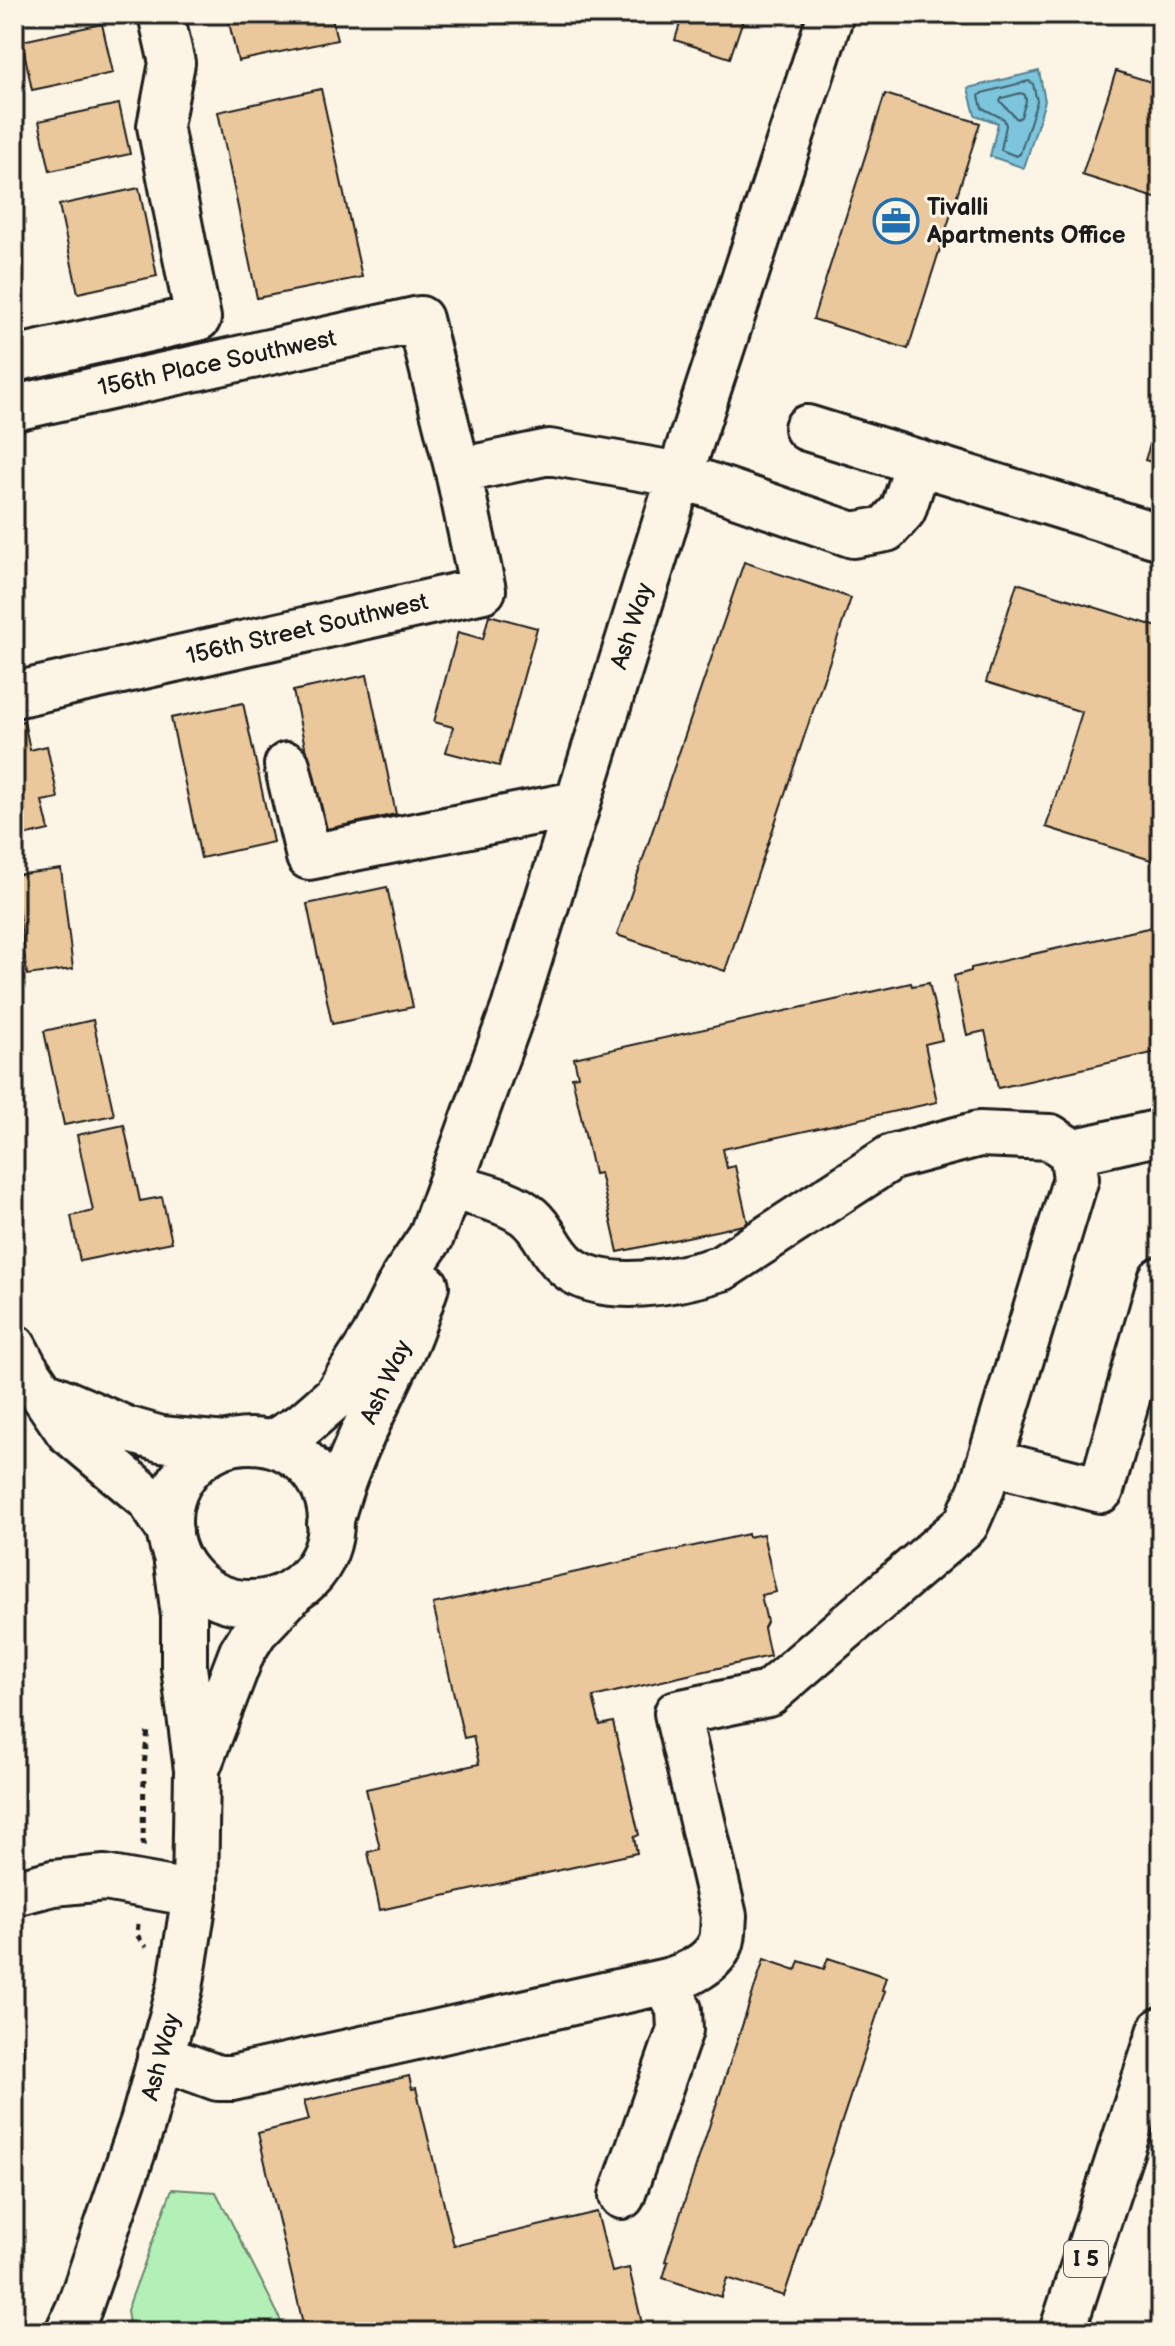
<svg xmlns="http://www.w3.org/2000/svg" width="1175" height="2346" font-family="'Balsamiq Sans',sans-serif">
	<style>
		.green { fill: #b3f0b7; stroke: #68866a; stroke-width: 2 }
		.water { fill: #7cc5dc; stroke: #56818f; stroke-width: 2 }
		.lines { fill: none; stroke-linecap: round; stroke-linejoin: round }
		.shore { stroke: #426069; stroke-width: 2 }
		.building { fill: #eac89b; stroke: #1c1c1c; stroke-width: 2 }
		.minor-casing { stroke: #1c1c1c; stroke-width: 50 }
		.highway-casing { stroke: #1c1c1c; stroke-width: 50 }
		.path { stroke: #1c1c1c; stroke-width: 5; stroke-dasharray: 6 6; stroke-linecap: butt }
		.minor { stroke: #fcf5e5; stroke-width: 44 }
		.highway { stroke: #fcf5e5; stroke-width: 44 }
		.labels { text-anchor: middle; dominant-baseline: central; stroke-width: 6; stroke-linejoin: round; paint-order: stroke }
		.shield { fill: #fcf5e5; stroke: #5f5d58; stroke-width: 2 }
		.shield-label { font-size: 22px; font-weight: bold; fill: #1c1c1c }
		.poi-label { font-size: 24px; font-weight: bold; fill: #1c1c1c; stroke: #fcf5e5; text-anchor: start }
		.street-label { font-size: 24px; fill: #1c1c1c; stroke: #fcf5e5 }
	</style>
	<rect width="100%" height="100%" fill="#fcf5e5"/>
	<filter id="ink" filterUnits="userSpaceOnUse"><feTurbulence type="fractalNoise" baseFrequency=".0125" numOctaves="2"/><feDisplacementMap in="SourceGraphic" scale="16" xChannelSelector="R" yChannelSelector="G"/><feConvolveMatrix kernelMatrix="1 2 1 2 8 2 1 2 1" color-interpolation-filters="sRGB"/></filter>
	<g filter="url(#ink)">
		<!-- green -->
		<path class="green" d="M172,2189L216,2192L279,2316L283,2332H130L127,2310Z"/>
		<!-- water -->
		<path class="water" d="M1039,71L1045,101L1024,168L990,156L998,123L975,115L968,88Z"/>
		<g class="lines">
			<!-- shore -->
			<path class="shore" d="M1029,81L1033,84L1037,101L1020,154L1016,156L1001,150L1006,125L1004,119L982,108L979,96L982,93Z
				M1021,93L1025,95L1026,101L1021,117L1017,119L1000,101L1002,98Z"/>
		</g>
		<!-- building -->
		<path class="building" d="M227,14H331L337,40L238,61Z
			M683,14H745L730,58L675,40Z
			M102,24L113,73L32,90L22,41Z
			M1116,71L1161,85V200L1082,175Z
			M321,89L362,277L257,298L218,112Z
			M885,94L980,123L908,349L813,319Z
			M119,104L130,154L50,171L39,121Z
			M139,188L157,276L78,293L59,205Z
			M1161,411V465L1145,460Z
			M744,562L851,598L725,971L617,935Z
			M1017,583L1161,628V837L1154,861L1046,827L1082,712L986,682Z
			M489,615L537,628L499,766L446,752L453,727L434,722L458,632L483,639Z
			M367,675L396,814L323,830L293,691Z
			M243,703L273,842L201,858L171,718Z
			M24,721L30,750L47,746L58,798L42,801L49,830L14,838V723Z
			M61,869L73,969L27,975L14,875Z
			M387,887L413,1007L332,1024L307,904Z
			M1161,925V1051L998,1088L985,1031L967,1035L954,976L971,971V968Z
			M911,983L912,986L929,983L942,1040L925,1044L937,1102L723,1149L727,1168L735,1166L748,1224L618,1252L600,1173L594,1174L572,1077L578,1076L574,1058Z
			M93,1020L114,1115L64,1125L44,1031Z
			M124,1125L140,1201L162,1197L172,1242L80,1261L71,1216L93,1211L77,1135Z
			M748,1534V1537L763,1534L776,1592L761,1595L767,1622L764,1628L770,1656L593,1697L600,1725L613,1722L639,1835L634,1837L637,1853L380,1910L368,1852L380,1849L366,1789L479,1764L473,1736L464,1738L433,1604Z
			M828,1958L886,1977L882,1990L885,1991L784,2296L727,2278L721,2297L663,2278L668,2262L665,2261L764,1959L796,1970L799,1961L824,1969Z
			M14,2045H23V2086H14Z
			M409,2076L412,2089L416,2088L454,2246L597,2212L612,2272L629,2268L642,2324L626,2328L627,2332H305L258,2133L309,2120L304,2101Z"/>
		<g class="lines">
			<!-- minor casing -->
			<g class="minor-casing">
				<path id="minor" d="M14,359L198,318L160,126L172,63L161,14
					M14,408L420,319L458,471L549,452L680,475L853,535L886,529L903,510L919,462
					M807,428L1161,537
					M14,695L483,590L458,471
					M287,765L309,857L576,804
					M1072,1152L1161,1132
					M14,1347L25,1368L68,1431L149,1499L170,1531
					M45,1394L126,1429L161,1439L225,1445
					M169 1522a81 81 0 1 1 162 0a81 81 0 1 1-162 0Z
					M274,1442L304,1424L336,1396L374,1337L404,1277L431,1237L514,1008L680,475L831,14
					M990,1462L1101,1490L1161,1279
					M330,1524C347,1455 379,1404 407,1339C414,1322 420,1304 426,1286
					M199,1764L242,1652L255,1631L295,1589
					M14,1893L53,1883L105,1878L195,1894
					M160,2057L218,2078H232L667,1981C686,1976 713,1964 721,1943C724,1935 723,1924 724,1916L677,1713L768,1694L966,1524L981,1490L1076,1178L1072,1152L1050,1137L979,1134L892,1157L722,1268C681,1281 603,1297 567,1266C551,1253 545,1231 530,1218C510,1200 474,1194 450,1186
					M622,2196L680,2030L679,2010L667,1981
					M68,2332L79,2308L143,2122L180,1988L195,1894L197,1770L184,1667V1616L176,1555"/>
			</g>
			<!-- highway casing -->
			<g class="highway-casing">
				<path id="highway" d="M1062,2332L1161,2030"/>
			</g>
			<!-- path -->
			<path class="path" d="M143,1846L144,1766L148,1729
				M138,1924L137,1935L146,1947"/>
			<!-- minor -->
			<use href="#minor" class="minor"/>
			<!-- highway -->
			<use href="#highway" class="highway"/>
		</g>
	</g>
	<!-- icons -->
	<defs>
		<g id="office-ring" transform="scale(2.3)"><circle r="9.5" fill="#fcf5e5" stroke="#1f6fb2" stroke-width="1.5"/><path d="M-6-3h4V-5.5h4V-3h4V5H-6ZM-1-4.5V-3h2v-1.5ZM-6 0V1H6V0Z" fill="#1f6fb2"/></g>
	</defs>
	<g fill-rule="evenodd">
		<use href="#office-ring" x="896" y="221"/>
	</g>
	<g class="labels">
		<!-- shield labels -->
		<rect class="shield" x="1064" y="2241" width="44" height="36" rx="6"/>
		<g class="shield-label">
			<text x="1086" y="2259">I 5</text>
		</g>
		<!-- poi labels -->
		<g class="poi-label">
			<text x="927" y="207">Tivalli<tspan x="927" dy="28">Apartments Office</tspan></text>
		</g>
		<!-- street labels -->
		<g class="street-label">
			<text transform="translate(217 363) rotate(-12)">156th Place Southwest</text>
			<text transform="translate(632 626) rotate(-72)">Ash Way</text>
			<text transform="translate(307 629) rotate(-13)">156th Street Southwest</text>
			<text transform="translate(386 1382) rotate(-65)">Ash Way</text>
			<text transform="translate(161 2057) rotate(-75)">Ash Way</text>
		</g>
	</g>
	<!-- margin -->
	<rect width="1175" height="2346" fill="none" stroke="#fcf5e5" stroke-width="48"/>
	<rect x="24" y="24" width="1127" height="2298" fill="none" stroke="#1c1c1c" stroke-width="3" filter="url(#ink)"/>
</svg>
